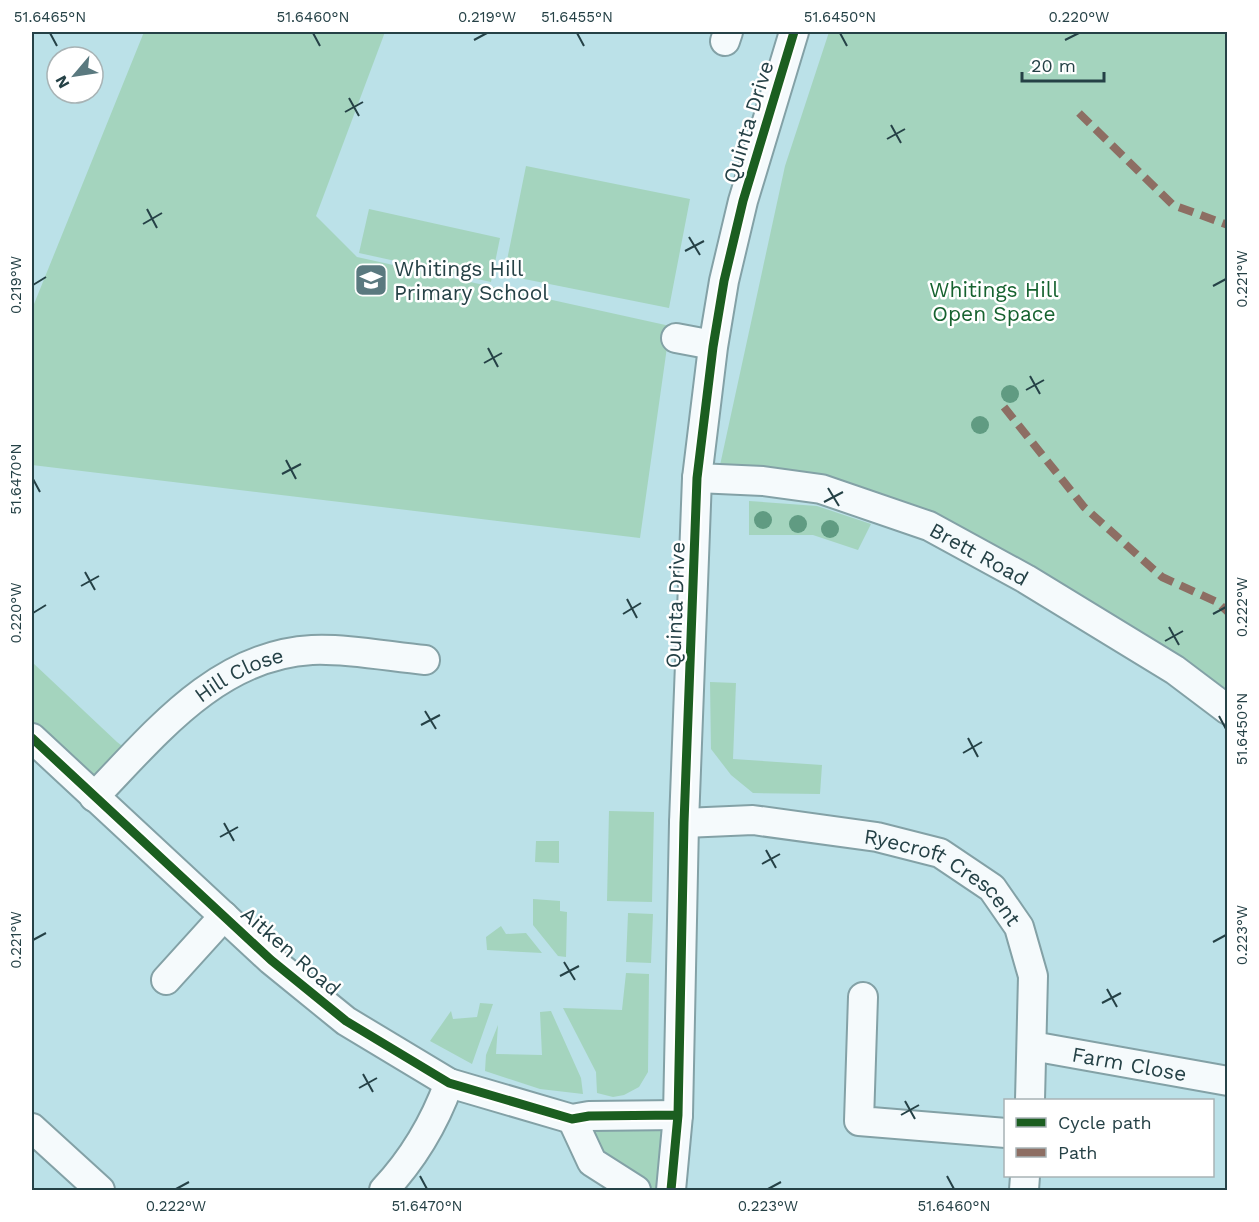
<svg xmlns="http://www.w3.org/2000/svg" width="1259" height="1222" font-family="'Work Sans',sans-serif">
	<style>
		.green { fill: #a4d4be }
		.lines { fill: none; stroke-linecap: round; stroke-linejoin: round }
		.minor-casing { stroke: #83a1a6; stroke-width: 32 }
		.minor { stroke: #f5fafc; stroke-width: 28 }
		.quiet { stroke: #8d6e63; stroke-width: 8; stroke-dasharray: 15 8; stroke-linecap: butt }
		.cycleway-casing { stroke: #fff; stroke-width: 13 }
		.cycleway { stroke: #1b5e20; stroke-width: 9 }
		.tree { fill: #609b82 }
		.ticks { fill: none; stroke: #254146; stroke-width: 2 }
		.labels { text-anchor: middle; dominant-baseline: central; stroke-width: 5; stroke-linejoin: round; paint-order: stroke }
		.street-label { font-size: 21px; fill: #254146; stroke: #fff }
		.poi-label { font-size: 21px; fill: #254146; stroke: #fff; text-anchor: start }
		.park-label { font-size: 21px; fill: #16622f; stroke: #fff }
		.neatline { fill: none; stroke: #254146; stroke-width: 2 }
		.ticks-label { font-size: 15px; text-anchor: middle; fill: #254146 }
	</style>
	<rect width="100%" height="100%" fill="#bbe1e8"/>
	<!-- green -->
	<path class="green" d="M144,32H385L316,216L357,257L670,326L640,538L32,465V309Z
		M829,32H1227V710L929,526L717,479L785,166Z
		M526,166L690,199L669,308L504,275Z
		M369,209L500,238L491,282L359,253Z
		M749,501L817,506L871,524L858,550L813,535H749Z
		M32,662L117,742L134,755L94,797L32,738Z
		M710,682L736,683L733,759L822,765L820,794L753,793L731,775L711,749Z
		M609,811L654,812L652,902L607,901Z
		M536,841H559V863L535,862Z
		M533,899L560,901V911L567,912L566,957L558,956L533,925Z
		M628,913L653,914L651,963L626,962Z
		M501,926L506,934L526,933L542,953L487,950L486,937Z
		M626,973L649,974L648,1072L639,1087L624,1095L613,1097L597,1093L596,1072L563,1008L622,1010Z
		M480,1003L493,1004L472,1064L430,1041L451,1011L453,1019L477,1017Z
		M551,1011L581,1078L583,1094L540,1089L485,1071L486,1055L498,1025L496,1054L542,1055L540,1012Z
		M672,1115L671,1190H657L592,1162L572,1119Z"/>
	<g class="lines">
		<!-- minor casing -->
		<g class="minor-casing">
			<g id="minor">
				<path d="M725,41L728,32"/>
				<path d="M676,338L713,345"/>
				<path id="s1" d="M697,478L763,481L821,489L929,526L1026,579L1175,670L1228,710"/>
				<path d="M32,738L271,960L346,1021L449,1083L572,1119L589,1116L678,1115"/>
				<path id="s2" d="M94,797C155,734 217,655 312,650C344,648 392,657 425,660"/>
				<path id="s3" d="M684,823L753,820L877,837L940,853L992,888L1019,927L1033,976L1030,1100"/>
				<path d="M166,980L224,916"/>
				<path d="M863,997L859,1121L1006,1133"/>
				<path id="s4" d="M1032,1046L1228,1081"/>
				<path d="M572,1119L592,1162L636,1190"/>
				<path d="M32,1128L100,1190"/>
				<path d="M384,1190C414,1158 434,1124 449,1083"/>
				<path d="M671,1190L678,1115L684,823L697,478L713,347L724,281L743,201L794,32"/>
				<path d="M1024,1190L1025,1176"/>
			</g>
		</g>
		<!-- minor -->
		<use href="#minor" class="minor"/>
		<!-- quiet -->
		<path class="quiet" d="M1079,113L1173,205L1228,225
			M1004,407L1084,507L1162,577L1217,602L1228,612"/>
		<!-- cycleway casing -->
		<g class="cycleway-casing">
			<path id="cycleway" d="M32,738L271,960L346,1021L449,1083L572,1119L589,1116L678,1115
				M671,1190L678,1115L684,823L697,478L713,347L724,281L743,201L794,32"/>
		</g>
		<!-- cycleway -->
		<use href="#cycleway" class="cycleway"/>
	</g>
	<!-- trees -->
	<g class="tree">
		<circle cx="1010" cy="394" r="9"/>
		<circle cx="980" cy="425" r="9"/>
		<circle cx="763" cy="520" r="9"/>
		<circle cx="798" cy="524" r="9"/>
		<circle cx="830" cy="529" r="9"/>
	</g>
	<!-- ticks -->
	<path class="ticks" d="M50,33L57,46M313,33L320,46M577,33L584,46M840,33L847,46M474,40L487,33M1065,40L1079,33M349,98L359,116M345,112L363,102M891,125L901,143M887,139L905,129M147,209L157,228M143,224L162,213M689,237L700,255M685,251L704,241M33,285L46,277M1213,286L1226,279M488,348L498,367M484,363L502,353M1030,376L1040,394M1026,390L1044,380M286,460L296,479M282,474L301,464M33,479L40,492M828,488L839,506M824,502L843,492M85,572L95,590M81,586L99,576M627,599L637,618M33,613L46,605M623,614L641,603M1213,614L1226,607M1169,627L1179,645M1165,641L1183,631M425,711L436,729M1219,716L1226,729M421,725L440,715M968,738L978,757M963,753L982,742M224,823L234,841M220,837L238,827M766,850L776,868M762,864L780,854M33,940L46,933M1213,942L1226,935M564,962L575,980M560,976L579,966M1107,989L1117,1007M1102,1003L1121,993M363,1074L373,1092M359,1088L377,1078M905,1101L915,1119M901,1115L919,1105M420,1176L427,1189M947,1176L954,1189M176,1189L189,1182M768,1189L781,1182"/>
	<!-- icons -->
	<defs>
		<g id="school-square" transform="scale(1.725)"><rect x="-9" y="-9" width="18" height="18" rx="4" fill="#5a797f" stroke="#fff"/><path d="M0-5L7-2L0 1L-7-2ZM-4 1L0 2.5L4 1V4Q0 6-4 4Z" fill="#fff"/></g>
	</defs>
	<g fill-rule="evenodd">
		<use href="#school-square" x="371" y="280"/>
	</g>
	<g class="labels">
		<!-- street labels -->
		<g class="street-label">
			<text transform="translate(748 122) rotate(-73)">Quinta Drive</text>
			<text stroke="none"><textPath href="#s1" startOffset="296">Brett Road</textPath></text>
			<text transform="translate(675 605) rotate(-88)">Quinta Drive</text>
			<text stroke="none"><textPath href="#s2" startOffset="192">Hill Close</textPath></text>
			<text stroke="none"><textPath href="#s3" startOffset="273">Ryecroft Crescent</textPath></text>
			<text transform="translate(291 951) rotate(41)">Aitken Road</text>
			<text stroke="none"><textPath href="#s4" startOffset="99">Farm Close</textPath></text>
		</g>
		<!-- poi labels -->
		<g class="poi-label">
			<text x="394" y="268">Whitings Hill<tspan x="394" dy="24">Primary School</tspan></text>
		</g>
		<!-- park labels -->
		<g class="park-label">
			<text x="994" y="289">Whitings Hill<tspan x="994" dy="24">Open Space</tspan></text>
		</g>
	</g>
	<!-- border -->
	<rect width="1259" height="1222" fill="none" stroke="#ffffff" stroke-width="66"/>
	<!-- legend -->
	<rect x="1004" y="1099" width="210" height="78" fill="#ffffff" stroke="#a8b3b5" stroke-width="1.5"/>
	<rect x="1016" y="1118" width="30" height="9" fill="#1b5e20" stroke="#a8b3b5" stroke-width="1.5"/>
	<text x="1058" y="1129" font-size="18" fill="#254146">Cycle path</text>
	<rect x="1016" y="1148" width="30" height="9" fill="#8d6e63" stroke="#a8b3b5" stroke-width="1.5"/>
	<text x="1058" y="1159" font-size="18" fill="#254146">Path</text>
	<!-- north arrow -->
	<g transform="translate(75 75) rotate(241)"><circle r="28" fill="#ffffff" stroke="#a8b3b5" stroke-width="1.5"/>
	<path d="M0-4.5L10 22L0 15L-10 22Z" fill="#5a797f"/>
	<text y="-9" font-size="16" font-weight="bold" text-anchor="middle" fill="#254146">N</text>
	</g>
	<!-- scale -->
	<path d="M1022 72v9h82v-9" fill="none" stroke="#254146" stroke-width="3"/>
	<text x="1031" y="72" font-size="18" fill="#254146" stroke="#ffffff" stroke-width="4.5" paint-order="stroke">20 m</text>
	<rect x="33" y="33" width="1193" height="1156" class="neatline"/>
	<g class="ticks-label">
		<text x="50" y="22">51.6465°N</text>
		<text x="313" y="22">51.6460°N</text>
		<text x="487" y="22">0.219°W</text>
		<text x="577" y="22">51.6455°N</text>
		<text x="840" y="22">51.6450°N</text>
		<text x="1079" y="22">0.220°W</text>
		<text transform="translate(1242 279) rotate(-90)" y="5">0.221°W</text>
		<text transform="translate(16 285) rotate(-90)" y="5">0.219°W</text>
		<text transform="translate(16 479) rotate(-90)" y="5">51.6470°N</text>
		<text transform="translate(1242 607) rotate(-90)" y="5">0.222°W</text>
		<text transform="translate(16 613) rotate(-90)" y="5">0.220°W</text>
		<text transform="translate(1242 729) rotate(-90)" y="5">51.6450°N</text>
		<text transform="translate(1242 935) rotate(-90)" y="5">0.223°W</text>
		<text transform="translate(16 940) rotate(-90)" y="5">0.221°W</text>
		<text x="176" y="1211">0.222°W</text>
		<text x="427" y="1211">51.6470°N</text>
		<text x="768" y="1211">0.223°W</text>
		<text x="954" y="1211">51.6460°N</text>
	</g>
</svg>
